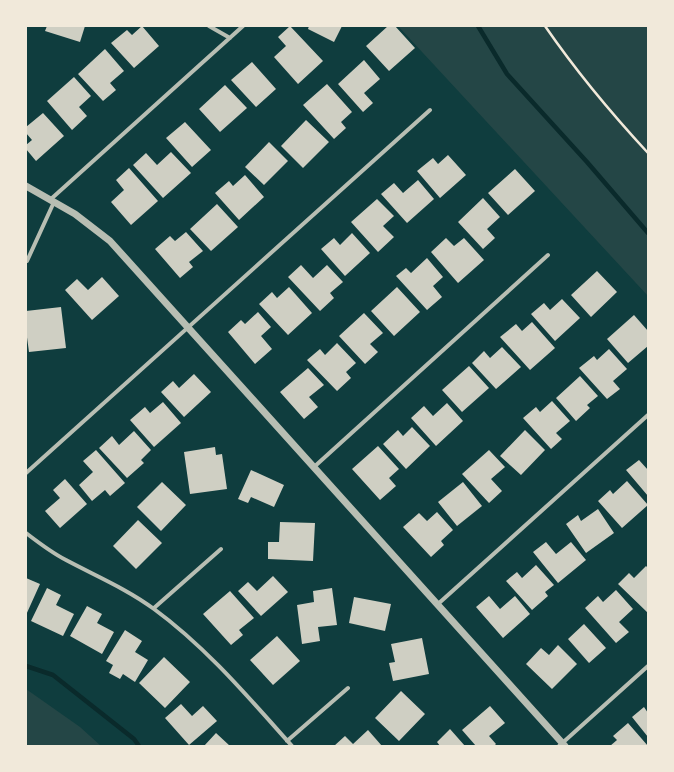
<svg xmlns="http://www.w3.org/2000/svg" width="674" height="772" font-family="Inter,sans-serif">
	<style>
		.green { fill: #244646 }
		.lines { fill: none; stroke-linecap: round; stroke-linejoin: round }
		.stream { stroke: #0a2a2b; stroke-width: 4.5 }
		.building { fill: #cfcfc3 }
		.path { stroke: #f1e9da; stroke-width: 2.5 }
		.minor { stroke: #b8beb3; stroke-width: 4 }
		.tertiary { stroke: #b8beb3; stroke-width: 7 }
	</style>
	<rect width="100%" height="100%" fill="#0f3d3e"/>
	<!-- green -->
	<path class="green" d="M398,26H648V296Z
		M26,689L80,727L101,746H26Z"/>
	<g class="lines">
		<!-- stream -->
		<path class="stream" d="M478,26L507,74L587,162L648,233
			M26,666L53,675L134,739L139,746"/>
	</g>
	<!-- building -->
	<path class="building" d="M47,26H85L80,42L45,31Z
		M142,26L159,46L134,68L111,43L127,30L132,35Z
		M290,26L323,61L298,84L274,57L286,46L278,37Z
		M309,26H342L334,42L308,29Z
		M388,26H395L415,48L389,71L366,46Z
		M105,49L124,71L110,83L116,90L103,101L78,74Z
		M364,60L380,79L364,93L373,103L363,112L338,84Z
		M252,62L276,89L256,107L231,80Z
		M74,77L91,96L79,107L87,116L72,130L47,101Z
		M327,84L352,112L341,122L346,128L334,139L303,105Z
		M225,85L247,108L220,132L199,109Z
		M43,113L64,136L36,161L26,149V145L32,140L26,133V127Z
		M306,120L329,142L303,168L281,146Z
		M185,122L211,150L192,167L166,138Z
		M269,142L288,161L264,185L245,167Z
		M171,152L191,173L163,198L133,165L146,153L157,165Z
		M448,155L466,175L440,198L417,171L433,158L438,164Z
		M129,168L158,201L131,225L111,202L124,190L116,180Z
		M515,169L535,191L508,215L488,193Z
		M245,175L264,197L239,220L215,193L229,181L233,186Z
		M418,180L434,199L407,223L381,194L394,183L403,193Z
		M483,198L500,217L487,229L495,238L483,249L458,222Z
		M377,199L394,216L383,226L394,237L378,252L351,222Z
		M217,204L238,227L211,251L190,229Z
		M186,232L203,251L189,262L193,267L180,278L155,249L170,236L175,241Z
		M352,233L370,253L345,276L321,249L334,238L340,245Z
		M446,238L454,246L464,238L484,260L458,283L431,252Z
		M427,258L443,277L433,286L442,297L427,310L396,276L406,268L411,273Z
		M301,265L313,278L327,265L343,282L330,293L334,298L320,311L288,277Z
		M597,271L617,292L591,317L571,295Z
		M102,277L119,296L92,320L65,290L77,279L88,290Z
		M289,287L312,313L288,335L259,304L272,292L277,298Z
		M397,287L420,312L394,336L371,311Z
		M562,299L580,318L555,341L531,314L544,303L550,310Z
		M61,307L66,348L29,352L26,330V311Z
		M258,312L271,327L261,336L272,349L255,364L228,332L241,320L245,324Z
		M364,313L383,333L370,344L378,352L365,364L339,336Z
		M634,315L648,331V346L628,363L607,339Z
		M532,322L555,348L530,370L500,337L516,324L522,331Z
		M337,343L356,363L346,372L351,378L337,391L307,360L320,349L325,355Z
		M502,347L521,367L496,389L472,363L484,351L490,358Z
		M609,349L627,369L613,381L620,389L607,399L579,368L594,356L597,360Z
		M469,366L489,388L462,412L442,390Z
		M308,368L324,385L309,397L318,407L304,419L280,392Z
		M194,374L211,392L184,417L161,392L173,381L179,388Z
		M580,376L598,396L587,405L590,408L576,421L556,398Z
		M552,401L570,421L556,433L562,439L551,449L523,418L536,407L540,412Z
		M163,402L181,423L154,447L130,420L145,407L150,413Z
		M447,403L463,421L436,446L411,418L424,406L433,416Z
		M412,427L430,446L406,469L383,444L398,430L403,436Z
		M525,430L545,450L521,475L500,456Z
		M134,431L151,450L141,460L144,463L127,478L99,448L112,436L119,445Z
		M378,446L399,469L389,478L396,486L380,500L352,469Z
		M215,447L216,455L222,454L227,489L190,494L184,452Z
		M96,450L125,483L110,496L105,490L92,501L79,485L93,472L83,461Z
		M489,450L505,467L491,479L502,491L489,503L462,474Z
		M639,460L648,470V496L626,470Z
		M251,470L284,485L274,507L251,497L248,503L238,499Z
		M65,479L87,504L60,528L45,511L60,498L53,490Z
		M627,481L648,505L622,528L598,501L610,490L613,494Z
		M162,482L186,505L161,531L137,507Z
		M463,482L482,506L457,526L438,502Z
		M598,509L614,533L586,553L566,524L578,515L581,521Z
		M437,512L453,530L441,541L444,545L431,557L403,527L419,513L427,521Z
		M138,520L162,543L136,569L113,546Z
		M280,522L315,523L313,561L268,559V542H279Z
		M546,542L556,554L571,542L586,560L558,583L533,552Z
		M536,565L554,585L545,592L548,596L532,610L506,581L517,572L522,578Z
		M646,566L648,568V613L618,584L629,573L634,578Z
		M273,576L288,592L261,616L238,591L248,582L257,591Z
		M26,578L40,584L26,615Z
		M47,588L61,595L56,605L74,614L63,636L31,621Z
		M332,588L337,625L318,627L320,641L302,644L297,605L314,602L313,591Z
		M616,590L633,609L619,622L629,632L616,643L585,608L598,596L603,602Z
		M230,591L254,618L239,630L243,635L231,645L203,614Z
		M489,596L500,609L515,596L530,614L503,638L476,607Z
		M354,597L391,604L385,631L349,623Z
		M87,606L102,614L97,623L114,632L102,654L70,636Z
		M584,624L606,648L589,663L568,639Z
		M125,630L142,641L135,652L148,660L135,682L123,674L120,679L109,673L113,665L106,661Z
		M277,636L300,661L273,685L250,660Z
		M422,638L429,674L393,681L389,663L395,662L391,644Z
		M558,645L577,664L552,689L526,664L541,648L549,655Z
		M164,657L190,682L165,708L139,683Z
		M401,691L425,714L399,741L375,718Z
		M181,704L192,716L203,706L217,721L189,745L165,718Z
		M490,706L505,723L489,736L496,744L494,746H476L462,730Z
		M644,707L648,713V737L632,717Z
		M628,723L648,746H610L617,740L613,736Z
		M450,729L465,746H440L437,742Z
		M368,730L382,746H334L345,736L353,744Z
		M216,733L230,746H204Z"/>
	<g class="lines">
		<!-- path -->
		<path class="path" d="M545,26C576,71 611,113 648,153"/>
		<!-- minor -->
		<path class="minor" d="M209,26L230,38
			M51,199L243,26
			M27,261L54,202
			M314,467L548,255
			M26,473L430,110
			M26,533C39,543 52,553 66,560C96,576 127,589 154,609C206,647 249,698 292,746
			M438,604L648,415
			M154,608L221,549
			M287,741L348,688
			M559,746L648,666"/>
		<!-- tertiary -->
		<path class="tertiary" d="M26,186L75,214L110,241L565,746"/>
	</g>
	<!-- border -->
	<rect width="674" height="772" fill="none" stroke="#f1e9da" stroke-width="54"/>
</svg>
